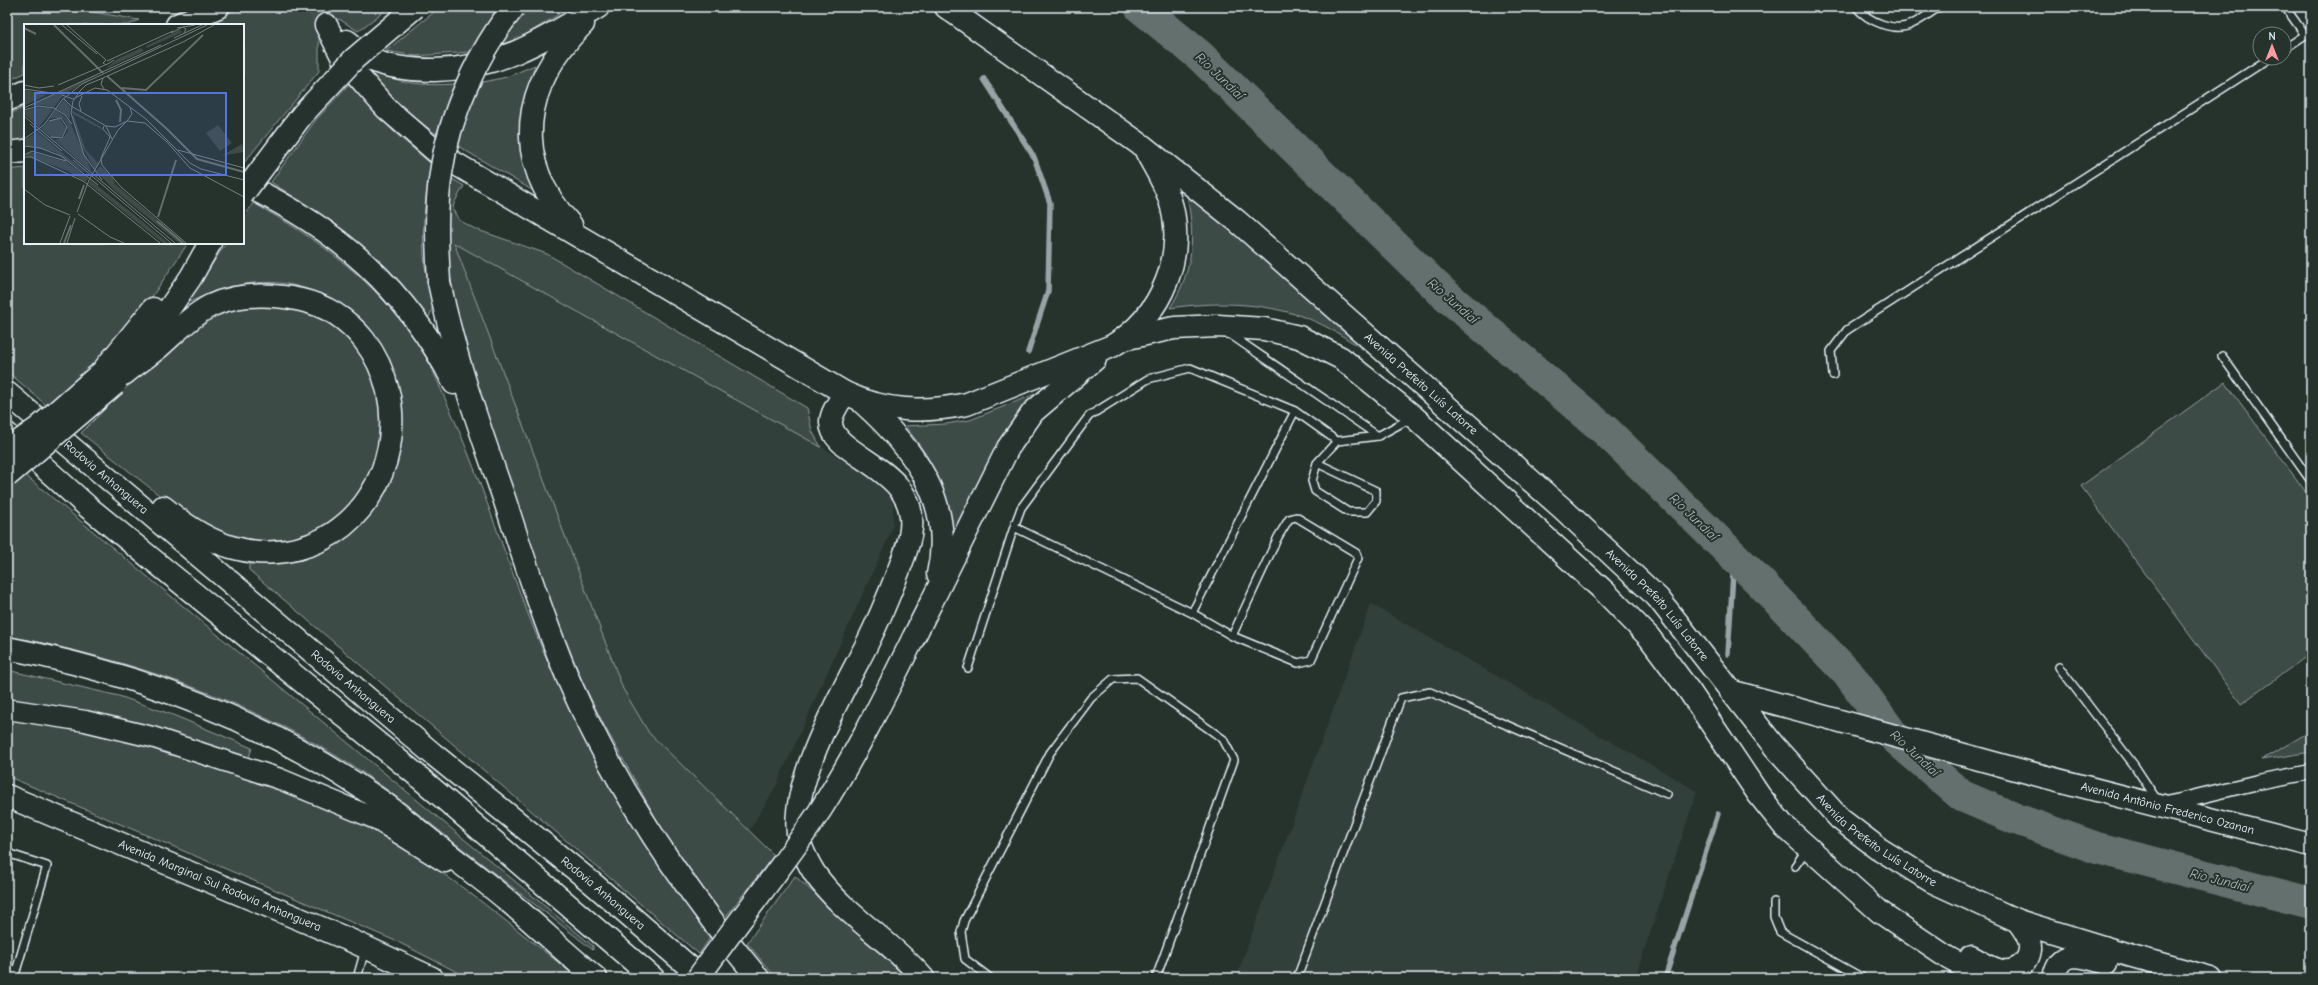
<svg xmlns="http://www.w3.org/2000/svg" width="2318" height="985" font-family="'Comic Neue',sans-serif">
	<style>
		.built { fill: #333f3a }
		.green { fill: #3e4b47; stroke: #939ea0 }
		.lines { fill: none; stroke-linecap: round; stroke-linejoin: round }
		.stream { stroke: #98a3a5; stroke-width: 5.5 }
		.river { stroke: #636f6d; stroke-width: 32 }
		.primary-tunnel { stroke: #43504b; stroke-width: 22; stroke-dasharray: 22 11; stroke-linecap: butt }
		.service-casing { stroke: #e8f1f8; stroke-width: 10 }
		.minor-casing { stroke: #e8f1f8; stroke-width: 17 }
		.secondary-casing { stroke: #e8f1f8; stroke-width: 23 }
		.primary-casing { stroke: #e8f1f8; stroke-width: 25 }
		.trunk-casing { stroke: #e8f1f8; stroke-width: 25 }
		.motorway-casing { stroke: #e8f1f8; stroke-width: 25 }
		.service { stroke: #26332d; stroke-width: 7 }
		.minor { stroke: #26332d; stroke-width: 14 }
		.secondary { stroke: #26332d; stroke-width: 20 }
		.primary { stroke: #26332d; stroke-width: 22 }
		.trunk { stroke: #26332d; stroke-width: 22 }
		.motorway { stroke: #26332d; stroke-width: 22 }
		.primary-bridge-casing { stroke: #e8f1f8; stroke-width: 25; stroke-linecap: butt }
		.motorway-bridge-casing { stroke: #e8f1f8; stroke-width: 25; stroke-linecap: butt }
		.primary-bridge { stroke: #26332d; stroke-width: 22 }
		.motorway-bridge { stroke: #26332d; stroke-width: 22 }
		.labels { text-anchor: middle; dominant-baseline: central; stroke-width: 4; stroke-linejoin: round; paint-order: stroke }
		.street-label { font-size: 12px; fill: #e8f1f8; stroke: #26332d }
		.water-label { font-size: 13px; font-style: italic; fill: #b3bdc0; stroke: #26332d }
		.inset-river { fill: none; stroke: #636f6d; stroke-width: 2 }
		.inset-road { fill: none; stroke: #747f7e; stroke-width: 1 }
		.view { fill: #5077e0; fill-opacity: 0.15; stroke: #5077e0; stroke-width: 2 }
		.inset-edge { fill: none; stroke: #e8f1f8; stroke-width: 2 }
	</style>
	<rect width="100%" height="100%" fill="#26332d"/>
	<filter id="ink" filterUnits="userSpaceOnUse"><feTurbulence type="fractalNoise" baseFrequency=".025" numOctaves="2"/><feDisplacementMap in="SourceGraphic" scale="8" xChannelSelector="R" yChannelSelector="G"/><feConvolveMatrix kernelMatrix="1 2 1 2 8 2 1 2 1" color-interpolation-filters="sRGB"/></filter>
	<g filter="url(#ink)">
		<!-- built -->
		<path class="built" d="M454,242L791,429L879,481L893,502V527L776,786L749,831L649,733L623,689Z
			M1371,604L1697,791L1635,978H1236Z"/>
		<!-- green -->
		<path class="green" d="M7,7H65L139,20L129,25H25V73L7,81Z
			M242,7H390L358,31L339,19L319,35V71L243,164V25H202Z
			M440,7H499L470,52L416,56L386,51Z
			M526,7H571L522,37L498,46Z
			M535,65L526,95L542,196L456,145L478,83L507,77Z
			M368,67C396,84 423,86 455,84L436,134L400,107L364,72Z
			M349,84L393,131L431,164C425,197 421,232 425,266C428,284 438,300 429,317C413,311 409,294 398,281C364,242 314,210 271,182L315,121Z
			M25,107V140L7,142V115Z
			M25,168V243H188L141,313L83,377L46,405L7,371V170Z
			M449,177L464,186L454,203L453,210L459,220L475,229L547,254L807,408L812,431L821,447L454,243L623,689L649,733L774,855L724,919L662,829L605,727L584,685L549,600L472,372L450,289L446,202Z
			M1186,192L1374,357C1355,344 1335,330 1314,321C1269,302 1217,301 1170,308C1194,270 1196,235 1186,192Z
			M253,203C319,239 381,285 422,350C434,370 442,393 452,414C486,492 510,573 543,651C586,754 645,848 710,938L699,954L249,570V564C265,564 281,565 297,560C343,548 383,514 395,466C398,455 403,436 400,425C396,409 377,381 369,365C359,346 350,320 337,303C333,298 320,294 313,291C267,274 230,284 187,303L226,243H243V219Z
			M299,304L345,332L374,374L385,438L357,507L297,543L243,544L198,526L81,433L186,328L228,306Z
			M2225,382L2311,499V653L2241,704L2081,486Z
			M1035,394L1038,397L952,548C948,493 940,469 905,426L946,424L970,420Z
			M25,475L593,946V950C546,913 498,876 451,840C422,817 393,793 362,772C255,702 132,659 7,636V490Z
			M7,670L119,696L173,715L252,748L249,757C167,730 93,710 7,699Z
			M7,716C144,736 298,782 417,856C473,892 525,937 578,978H469L398,942L7,776Z
			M2311,731V752L2261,760Z
			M795,876L909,978H776L747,943Z"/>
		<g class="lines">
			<!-- stream -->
			<path class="stream" d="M984,79L1034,157L1050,203L1048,291L1028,352
				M1728,654L1734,557
				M1665,978L1718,814"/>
			<!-- river -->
			<path class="river" d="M1140,7L1200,56L1441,291L1606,431L1757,579L1851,677L1896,739L1962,796L2016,819L2097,848L2311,903"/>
			<!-- primary-tunnel -->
			<path class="primary-tunnel" d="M316,7L326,25"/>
			<!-- service casing -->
			<g class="service-casing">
				<path id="service" d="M1856,7C1868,21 1894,33 1912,24C1921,20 1930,13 1939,7
					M2284,49L2305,35L2285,7
					M1228,333L1378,436
					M2222,356L2311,481
					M1833,375L1831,351L1847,330L2270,58
					M1317,463L1376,491V501L1367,512H1348L1315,491L1312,481L1317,463L1337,441
					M1192,613L1295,411
					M1232,636L1278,537L1289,519L1296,517L1356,553L1358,558L1311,660L1298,663L1232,636L1192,613L1014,527L1021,508L1089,416L1148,379L1190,368L1295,411L1337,441L1378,436L1411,418
					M2059,667L2134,765L2157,800
					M968,668L1014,527
					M7,853L47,866L14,978
					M1795,866L1807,849
					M1774,902V917L1780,932L1863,978
					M357,978L365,950
					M990,978L965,959L961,932L964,921L1050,753L1091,698L1113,679L1137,678L1223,739L1234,760L1156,978
					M1297,978L1401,698L1430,692L1667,794"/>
			</g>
			<!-- minor casing -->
			<g class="minor-casing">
				<path id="minor" d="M2163,805L2258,782L2311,772"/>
			</g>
			<!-- secondary casing -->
			<g class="secondary-casing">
				<path id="secondary" d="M7,709L85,721L152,737L280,779L376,819L445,862"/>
			</g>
			<!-- primary casing -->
			<g class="primary-casing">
				<g id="primary">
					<path id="s1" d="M946,7L1144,147L1237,221L1563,509L1658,598L1774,746L1840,819L1878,848L1931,881L2018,921L2132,956L2211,978"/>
					<path d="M326,25L344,60L386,108L439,154L845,393C885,412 924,413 967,404L1112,346C1162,317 1188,253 1169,197C1164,182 1155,168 1147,153"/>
					<path d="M347,41C355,47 363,56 372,60C391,68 414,70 435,70C501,68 543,40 598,7"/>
					<path d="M571,225C510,159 522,85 583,24"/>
					<path d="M1123,339L1174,328L1218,326L1264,329L1299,337L1341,358L1413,416L1604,591L1649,637L1690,692L1759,795L1783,825L1880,912L1948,958L1985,978"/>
					<path d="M863,403C913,448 955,502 938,574"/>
					<path d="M931,603L1008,448L1033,412L1095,359"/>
					<path id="s2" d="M1734,692L2023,771L2311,845"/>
					<path d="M1971,957C1981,962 1991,969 2002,971C2021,973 2034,957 2029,940C2027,933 2022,927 2018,921"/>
					<path d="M2054,978C2059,947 2083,956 2106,963"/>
				</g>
			</g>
			<!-- trunk casing -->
			<g class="trunk-casing">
				<g id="trunk">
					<path d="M845,393C840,401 832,411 831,421C829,457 918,466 911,529C910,544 903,558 898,572C888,598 878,622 866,646C842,693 787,787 799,839C801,849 809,865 815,874C844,915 890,940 923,978"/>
					<path id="s3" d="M7,796L352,941L432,978"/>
				</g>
			</g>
			<!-- motorway casing -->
			<g class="motorway-casing">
				<g id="motorway">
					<path d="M177,25L218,7"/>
					<path d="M7,100L25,92"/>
					<path d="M7,153L25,151"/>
					<path d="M243,184C337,228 407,289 454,383"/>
					<path d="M439,282C454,356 479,427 504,498C524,559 544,621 569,681C616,788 683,888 758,978"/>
					<path d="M138,354L191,277L210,243"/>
					<path d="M102,372L153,309"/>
					<path d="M124,374C135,365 148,356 159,347C175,333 191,316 210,306C238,293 272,294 301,300C328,306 347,319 364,340C387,370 396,409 389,447C375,522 306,569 231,547C205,539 183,524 163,507"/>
					<path id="s4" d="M7,393L433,754L591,882L702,978"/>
					<path d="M7,434L88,507L413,772L653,978"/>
					<path d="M7,648C140,674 269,722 381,801C402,816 422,834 443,850C465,867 487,883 508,901C538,926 566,954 596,978"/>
				</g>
			</g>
			<!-- service -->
			<use href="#service" class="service"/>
			<!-- minor -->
			<use href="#minor" class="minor"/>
			<!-- secondary -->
			<use href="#secondary" class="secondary"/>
			<!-- primary -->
			<use href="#primary" class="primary"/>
			<!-- trunk -->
			<use href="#trunk" class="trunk"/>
			<!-- motorway -->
			<use href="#motorway" class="motorway"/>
			<!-- primary-bridge casing -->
			<g class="primary-bridge-casing">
				<path id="primary-bridge" d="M698,978C738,921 783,867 821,809C863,743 896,672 931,603"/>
			</g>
			<!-- motorway-bridge casing -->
			<g class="motorway-bridge-casing">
				<path id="motorway-bridge" d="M243,194L302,115L354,59L415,7
					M439,282C437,246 435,209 441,173C449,116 478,51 514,7
					M7,450L38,428L102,372
					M7,476L115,384"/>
			</g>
			<!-- primary-bridge -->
			<use href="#primary-bridge" class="primary-bridge"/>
			<!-- motorway-bridge -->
			<use href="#motorway-bridge" class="motorway-bridge"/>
		</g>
	</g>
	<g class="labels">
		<!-- street labels -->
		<g class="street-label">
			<text stroke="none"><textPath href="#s1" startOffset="607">Avenida Prefeito Luís Latorre</textPath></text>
			<text stroke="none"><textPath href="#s4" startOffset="130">Rodovia Anhanguera</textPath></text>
			<text stroke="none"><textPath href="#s1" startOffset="931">Avenida Prefeito Luís Latorre</textPath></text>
			<text stroke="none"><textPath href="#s4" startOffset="454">Rodovia Anhanguera</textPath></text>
			<text stroke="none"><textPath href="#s2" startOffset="449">Avenida Antônio Frederico Ozanan</textPath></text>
			<text stroke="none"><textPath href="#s1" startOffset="1255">Avenida Prefeito Luís Latorre</textPath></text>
			<text stroke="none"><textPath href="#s3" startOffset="231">Avenida Marginal Sul Rodovia Anhanguera</textPath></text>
			<text stroke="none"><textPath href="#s4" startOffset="778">Rodovia Anhanguera</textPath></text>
		</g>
		<!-- water labels -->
		<g class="water-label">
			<text transform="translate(1220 76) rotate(44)">Rio Jundiaí</text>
			<text transform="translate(1453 301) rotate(41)">Rio Jundiaí</text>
			<text transform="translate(1694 517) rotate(44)">Rio Jundiaí</text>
			<text transform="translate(1915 753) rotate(43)">Rio Jundiaí</text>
			<text transform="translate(2220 880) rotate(14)">Rio Jundiaí</text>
		</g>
	</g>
	<!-- overview -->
	<g transform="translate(24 24)">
		<rect width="220" height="220" fill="#26332d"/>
		<path d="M155,6L158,7L157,9L123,24L122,22ZM117,24L120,27L81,45L93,35ZM75,50L39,71L30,83L19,81L5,82ZM0,65L15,70L22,71L0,82ZM40,76L46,83V95L33,84ZM17,83L29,85L15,103L0,90V87ZM48,84L49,87L77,103L79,106L49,90L62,126L75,140L71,145L56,119L49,96ZM32,86L46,98L68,148L31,116L39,114L44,107L43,100L39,94H26ZM35,94L42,104L37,113H27L17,105L26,96ZM194,101L208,119L196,127L182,109ZM13,108L60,147V148L31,128L0,121V116ZM218,120L220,128L197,132ZM7,128L42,138L64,154L62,158L44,147L1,131ZM76,142L88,152L91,160L161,219H155L88,164L72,147ZM66,156L113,193L144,219H139L65,160Z" fill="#3e4b47"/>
		<path class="inset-river" d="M30,1L79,49M0,4L12,10M83,52L143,105L173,135L220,148M98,64L122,66L179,11M92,76L97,86L96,98M55,175L60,161M134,193L152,136M133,197L159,219M40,219L47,201"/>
		<path class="inset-road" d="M38,1L73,30M43,1L82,36M153,4L171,1M147,9L159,3L162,5L160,9M150,14L178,1M82,36L79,39L82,41L90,36M83,37L149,7M0,61L15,64L30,62M34,61L81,41M0,65L28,69M80,65L77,60L79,54L159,18L190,1M38,71L49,75L71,64L83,66L122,95L166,139L177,145L220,156M39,74L47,82L82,102L88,115M0,84L137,21M0,86L15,82L30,84L41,91L48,100M57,87L55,80L58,72M0,92L151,219M25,97L37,94L43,103L38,114L27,113M103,97L121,99L143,118L166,144L220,173M6,100L38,127M80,102L79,105L86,113L77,134L78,141L97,163L162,219M82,102L91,103L103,97L108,90L106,83M0,115L20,101L38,76L58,60L183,1M0,122L16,124L37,132L74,161M154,126L220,144M0,131L8,127L42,137M0,133H7L59,157L136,219M49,136L147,219M78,156L60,131L47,89L49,77L56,67L62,61L79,54M0,165L21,181L46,191M53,188L65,156L94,106L102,98M54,190L86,213L100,219M36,219L46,192M43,219L51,194"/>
		<path class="view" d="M11,69H202V151H11Z"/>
		<rect width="220" height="220" class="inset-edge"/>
	</g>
	<!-- margin -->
	<rect width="2318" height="985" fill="none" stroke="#26332d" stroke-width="24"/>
	<rect x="12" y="12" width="2294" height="961" fill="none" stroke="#e8f1f8" stroke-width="1.5" filter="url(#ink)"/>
	<!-- north arrow -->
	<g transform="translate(2272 46)"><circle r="19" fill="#26332d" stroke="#747f7e"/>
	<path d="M0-3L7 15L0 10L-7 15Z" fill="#ff9aa2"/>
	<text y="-6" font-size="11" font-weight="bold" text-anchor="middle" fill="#e8f1f8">N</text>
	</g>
</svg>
